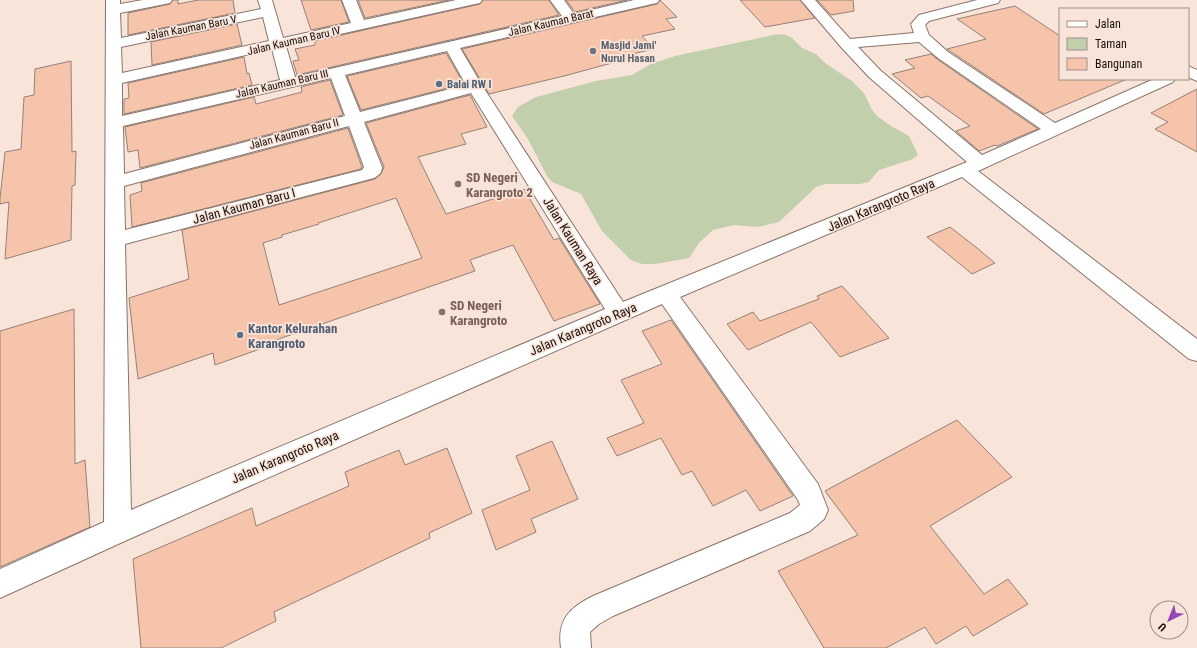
<svg xmlns="http://www.w3.org/2000/svg" width="1197" height="648" font-family="'Roboto Condensed',sans-serif">
	<style>
		.green { fill: #c1cfad }
		.building { fill: #f6c4aa; stroke: #948178; fill-rule: evenodd }
		.lines { fill: none; stroke-linecap: round; stroke-linejoin: round }
		.minor-casing { stroke: #88756b; stroke-width: 2 }
		.minor { fill: #fff; fill-rule: evenodd }
		.worship-dot { fill: #6b7280; stroke: #f9e4d9; stroke-width: 1.5 }
		.service-dot { fill: #5c6f8a; stroke: #f9e4d9; stroke-width: 1.5 }
		.education-dot { fill: #8d6e63; stroke: #f9e4d9; stroke-width: 1.5 }
		.labels { text-anchor: middle; dominant-baseline: central; stroke-width: 3.5; stroke-linejoin: round; paint-order: stroke }
		.far-street-label { font-size: 11px; fill: #17100d; stroke: #f9e4d9 }
		.far-worship-label { font-size: 11px; font-weight: bold; fill: #5b616d; stroke: #f9e4d9; text-anchor: start }
		.far-service-label { font-size: 11px; font-weight: bold; fill: #4e5e75; stroke: #f9e4d9; text-anchor: start }
		.education-label { font-size: 13px; font-weight: bold; fill: #785e54; stroke: #f9e4d9; text-anchor: start }
		.street-label { font-size: 13px; fill: #17100d; stroke: #f9e4d9 }
		.service-label { font-size: 13px; font-weight: bold; fill: #4e5e75; stroke: #f9e4d9; text-anchor: start }
	</style>
	<rect width="100%" height="100%" fill="#f9e4d9"/>
	<!-- green -->
	<path class="green" d="M778,34L786,35L792,38L802,48L816,54L825,63L852,81L864,93L872,110L877,116L891,126L909,136L918,155L913,159L879,170L869,182L860,184H825L816,187L779,222L758,227L734,225L713,230L699,243L689,258L655,264H642L631,260L602,231L581,194L552,182L547,176L528,139L512,116L518,107L536,97L596,81L632,75L651,64L675,56Z"/>
	<!-- building -->
	<path class="building" d="M173,0H178V4L198,0H233L235,13L128,35V13L170,4Z
		M301,0H341L349,22L311,30Z
		M358,0H449L365,18Z
		M483,0H549L559,15L297,75L293,61L299,60L295,49L315,45V41L480,4Z
		M566,0H627L575,12Z
		M660,0L677,17L666,19L675,29L642,36L654,49L632,54L634,57L564,76L489,94L462,49L657,4Z
		M740,0H800L815,18L765,27Z
		M817,0H853L854,11L831,15Z
		M1015,6L1060,36V79H1127L1044,114L947,49L986,39L957,19Z
		M237,24L242,45L152,65L151,42Z
		M446,53L464,84L361,110L347,76Z
		M931,54L937,59L1038,129L997,146L995,145L979,151L956,131L970,126L928,96L921,98L892,74L915,68L905,60Z
		M244,57L247,74L249,73L252,85L124,114V99L129,98L128,83Z
		M71,61L72,152L76,151L75,185L72,186L71,240L5,259L9,202L0,204V199L5,152L21,149L24,97L34,95L35,69Z
		M330,80L343,115L140,168L138,150L128,152L125,127L254,97L256,104L302,92L301,87Z
		M1197,89V152L1155,129L1168,122L1151,113Z
		M470,95L487,127L461,134L466,144L418,157L446,214L524,189L554,240L559,238L600,304L554,321L513,245L470,260L475,271L273,341L274,344L215,365L213,353L138,379L129,298L189,279L182,230L375,179L381,174L384,167L366,123ZM396,198L422,258L279,305L263,243L282,237V235L319,224L318,223Z
		M348,128L362,167L361,169L132,227L130,195L142,191L141,183Z
		M950,227L977,248L995,263L972,274L927,237Z
		M842,286L889,338L840,357L811,322L748,350L727,324L753,312L760,321L819,299L817,296Z
		M74,309L75,464L85,460L90,527L0,567V331Z
		M671,320L793,496L760,511L746,490L713,506L692,471L682,475L661,438L617,456L607,438L644,423L621,380L662,364L642,331Z
		M957,420L1012,477L930,526L984,594L1008,579L1028,604L973,636L966,626L936,644L925,627L886,648H824L778,571L858,535L825,491Z
		M552,441L578,499L531,519L536,532L496,550L482,510L530,490L516,456Z
		M447,448L472,513L429,533L430,538L274,612L276,621L221,648H141L133,559L252,508L256,526L349,486L345,472L399,450L405,465Z"/>
	<g class="lines">
		<!-- minor casing -->
		<g class="minor-casing">
			<path id="minor" d="M106,0H120V4L143,0H172L170,3L120,13L121,38L261,9L258,0H272L283,38L351,23L342,0H356L364,20L456,0H482L480,3L475,4L286,46L295,77L562,16L550,0H564L574,14L634,0H659L657,3L652,4L460,48L483,87L623,302L967,162L869,77L841,47L801,0H815L850,39L914,33L911,24L919,15L977,0H1000L998,3L929,21L925,25L929,35L948,52L1055,123L1154,79H1175L1173,82L978,171L1197,339V361L1189,359L962,177L680,297L818,484L828,510L824,519L810,531L613,616L599,624L590,632L591,648H561C557,620 569,608 593,596L790,513L800,505L798,500L662,304L127,540L0,598V569L104,522ZM263,17L269,41L122,73L121,47ZM919,42L938,58L1041,129L982,155L881,71L858,47ZM272,49L280,80L122,116V83ZM447,51L466,85L360,112L345,75ZM331,78L345,116L124,174L123,126ZM471,93L605,309L131,510L125,244L374,178C379,175 382,173 382,167L364,122ZM349,126L364,167L362,170L125,230L124,186Z
				M1188,66L1197,70V81L1188,77Z"/>
		</g>
		<!-- minor -->
		<use href="#minor" class="minor"/>
	</g>
	<!-- markers -->
	<circle class="worship-dot" cx="593" cy="51" r="4"/>
	<g class="service-dot">
		<circle cx="439" cy="84" r="4"/>
		<circle cx="240" cy="335" r="4"/>
	</g>
	<g class="education-dot">
		<circle cx="458" cy="184" r="4"/>
		<circle cx="442" cy="312" r="4"/>
	</g>
	<g class="labels">
		<!-- far-street labels -->
		<g class="far-street-label">
			<text transform="translate(551 23) rotate(-13)">Jalan Kauman Barat</text>
			<text transform="translate(191 28) rotate(-11)">Jalan Kauman Baru V</text>
			<text transform="translate(294 41) rotate(-13)">Jalan Kauman Baru IV</text>
			<text transform="translate(282 84) rotate(-13)">Jalan Kauman Baru III</text>
			<text transform="translate(294 134) rotate(-15)">Jalan Kauman Baru II</text>
		</g>
		<!-- far-worship labels -->
		<g class="far-worship-label">
			<text x="601" y="45">Masjid Jami'<tspan x="601" dy="13">Nurul Hasan</tspan></text>
		</g>
		<!-- far-service labels -->
		<g class="far-service-label">
			<text x="447" y="84">Balai RW I</text>
		</g>
		<!-- education labels -->
		<g class="education-label">
			<text x="466" y="177">SD Negeri<tspan x="466" dy="15">Karangroto 2</tspan></text>
			<text x="450" y="305">SD Negeri<tspan x="450" dy="15">Karangroto</tspan></text>
		</g>
		<!-- street labels -->
		<g class="street-label">
			<text transform="translate(881 205) rotate(-23)">Jalan Karangroto Raya</text>
			<text transform="translate(244 206) rotate(-15)">Jalan Kauman Baru I</text>
			<text transform="translate(573 241) rotate(58)">Jalan Kauman Raya</text>
			<text transform="translate(583 329) rotate(-23)">Jalan Karangroto Raya</text>
			<text transform="translate(285 457) rotate(-23)">Jalan Karangroto Raya</text>
		</g>
		<!-- service labels -->
		<g class="service-label">
			<text x="248" y="328">Kantor Kelurahan<tspan x="248" dy="15">Karangroto</tspan></text>
		</g>
	</g>
	<!-- legend -->
	<rect x="1059" y="8" width="130" height="72" fill="#f9e4d9" stroke="#9f8f87"/>
	<rect x="1067" y="21" width="20" height="6" fill="#ffffff" stroke="#9f8f87"/>
	<text x="1095" y="28" font-size="12" fill="#17100d">Jalan</text>
	<rect x="1067" y="38" width="20" height="12" fill="#c1cfad" stroke="#9f8f87"/>
	<text x="1095" y="48" font-size="12" fill="#17100d">Taman</text>
	<rect x="1067" y="58" width="20" height="12" fill="#f6c4aa" stroke="#9f8f87"/>
	<text x="1095" y="68" font-size="12" fill="#17100d">Bangunan</text>
	<!-- north arrow -->
	<g transform="translate(1169 620) rotate(223)"><circle r="19" fill="#f9e4d9" stroke="#9f8f87"/>
	<path d="M0-3L7 15L0 10L-7 15Z" fill="#9646b6"/>
	<text y="-6" font-size="11" font-weight="bold" text-anchor="middle" fill="#17100d">U</text>
	</g>
</svg>
